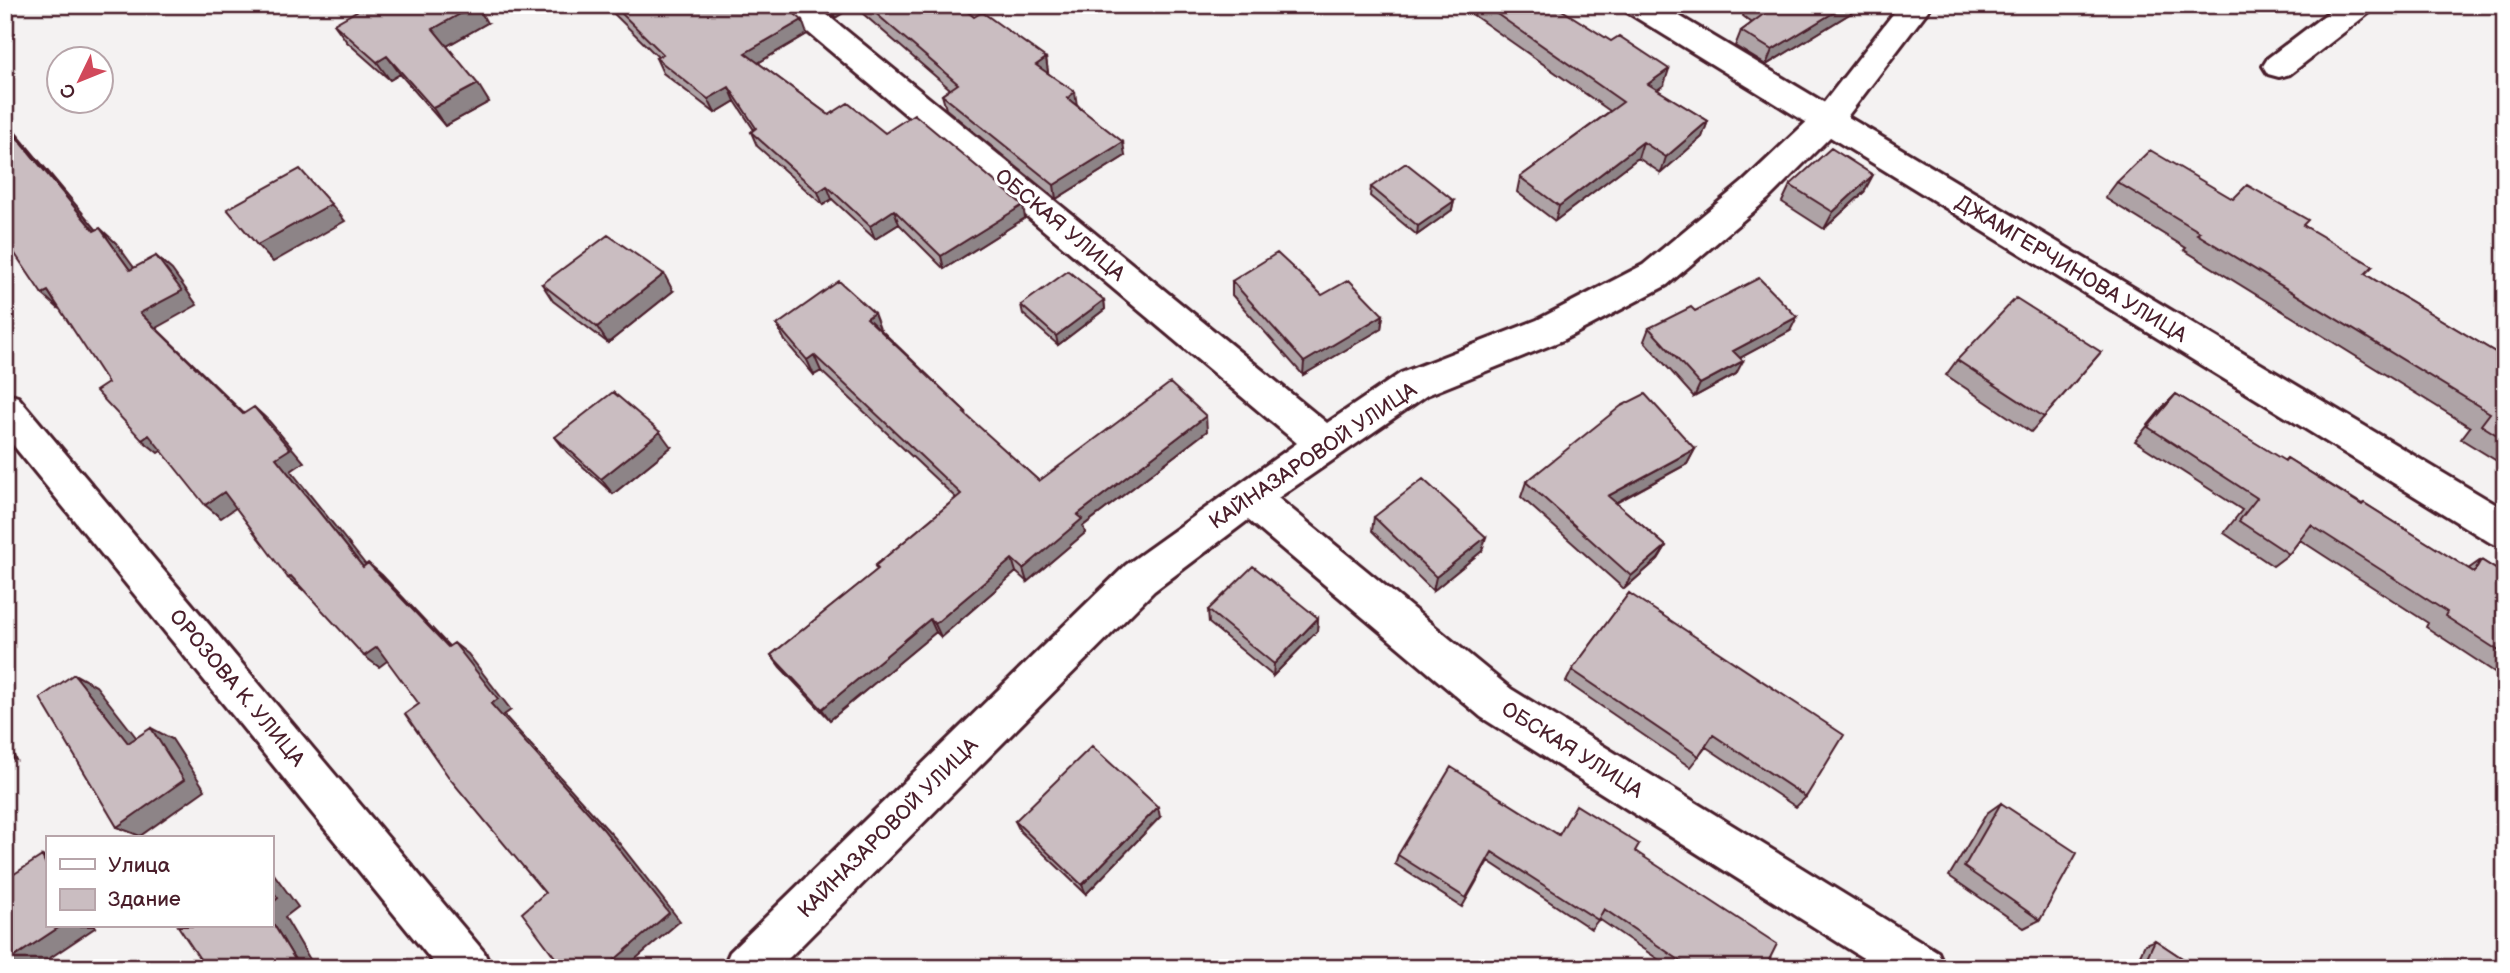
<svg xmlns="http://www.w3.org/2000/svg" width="2510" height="973" font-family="'Balsamiq Sans',sans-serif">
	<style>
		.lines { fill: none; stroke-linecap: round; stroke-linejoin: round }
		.street-casing { stroke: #4a1f2b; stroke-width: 6 }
		.secondary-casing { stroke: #4a1f2b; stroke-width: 6 }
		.street { fill: #fff; fill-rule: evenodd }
		.secondary { fill: #fff; fill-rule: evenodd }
		.wall { fill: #aea3a6; stroke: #4a1f2b; stroke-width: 2 }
		.shaded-wall { fill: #8d8487; stroke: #4a1f2b; stroke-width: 2 }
		.building { fill: #cabdc1; stroke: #4a1f2b; stroke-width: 2 }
		.labels { text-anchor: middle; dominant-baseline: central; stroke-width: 6; stroke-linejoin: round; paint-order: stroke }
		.street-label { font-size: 21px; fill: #4a1f2b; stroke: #fff }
	</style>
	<rect width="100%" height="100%" fill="#f4f2f2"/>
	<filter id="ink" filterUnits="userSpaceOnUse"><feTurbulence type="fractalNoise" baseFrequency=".0143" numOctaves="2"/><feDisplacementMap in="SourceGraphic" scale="14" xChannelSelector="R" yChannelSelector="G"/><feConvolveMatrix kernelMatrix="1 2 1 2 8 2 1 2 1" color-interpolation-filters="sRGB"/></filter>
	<g filter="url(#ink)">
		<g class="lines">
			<!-- street casing -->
			<g class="street-casing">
				<path id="street" d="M780,5H815L1327,423L1401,373L1537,320L1643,265L1744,181L1815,114L1900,5H1932L1837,130L1768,199L1667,285L1563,340L1427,395L1278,498L1511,689L1938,952L1945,968H1879L1481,717L1248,520L1154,591L779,968H723L730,952L1126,565L1297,443L784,12Z
					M2338,5H2374L2370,12L2290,74L2279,77L2268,74L2263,66L2268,58Z
					M5,393L18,397L484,952L491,968H438L5,435Z"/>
			</g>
			<!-- secondary casing -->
			<g class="secondary-casing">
				<path id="secondary" d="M1623,5H1661L2505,510V548L2491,543L1627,12Z"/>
			</g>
			<!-- street -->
			<use href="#street" class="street"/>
			<!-- secondary -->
			<use href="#secondary" class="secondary"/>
		</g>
		<!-- wall -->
		<path class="wall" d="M605,5H784L807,34L758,63L829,115L885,133L1025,218L944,269L899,224L875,239L832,199L823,205L757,146L751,132L754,130L735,101L715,113L663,73L656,58L658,57Z
			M819,5H959L974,17L1046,58L1048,73L1125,156L1056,199L946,109L942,95L950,89L854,6L835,18Z
			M1459,5H1554L1664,85L1657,90L1708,121L1702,137L1661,173L1638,158L1555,221L1517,192L1520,177L1610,111Z
			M1747,5H1864L1766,65L1735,46L1741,31L1752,23L1743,16Z
			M487,23L447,46L489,102L445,126L400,74L390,80L347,42L334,24Z
			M2117,182L2233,199L2303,225L2365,274L2505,358V466L2461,439L2470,427L2184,250L2186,248L2105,198Z
			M1790,185L1864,192L1824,229L1782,202Z
			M1371,187L1454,201L1452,210L1417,235L1370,196Z
			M1232,281L1322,295L1383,315L1381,329L1303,375L1232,295Z
			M542,284L673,291L608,343L553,301Z
			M1104,300L1105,309L1058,345L1023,314L1021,305Z
			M1695,311L1790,331L1739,358L1736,374L1694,397L1644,341L1649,328Z
			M777,325L880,329L966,412L967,417L1039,481L1207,431L1083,526L1085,533L1027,582L1016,572L941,637L936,632L830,720L780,667L771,655L877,570L875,566L956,498L821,371L814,375L785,341Z
			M2101,352L2031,432L1946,375L1957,360Z
			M2176,394L2284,461L2287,458L2362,504L2364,503L2468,569L2481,560L2505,575V679L2426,627L2428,623L2300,540L2289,554L2273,566L2224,533L2242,510L2135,441L2163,407Z
			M555,437L671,447L613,494L567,452Z
			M1695,449L1687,464L1616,503L1666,546L1658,559L1624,589L1521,497L1526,482Z
			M1374,517L1482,551L1433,591L1372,531Z
			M1629,593L1806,797L1796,807L1706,747L1690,767L1566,682L1572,670Z
			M1208,610L1318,618L1317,631L1273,676L1209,623Z
			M2001,803L2040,920L2024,928L1949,876L1987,813Z
			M1160,817L1086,894L1020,831L1015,821Z
			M1559,834L1635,851L1765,968H1671L1599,919L1591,929L1488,861L1462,907L1395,864L1398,855Z
			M2155,940L2197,968H2134L2145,944Z"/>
		<!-- shaded-wall -->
		<path class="shaded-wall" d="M476,5H477L487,23L445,47L433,29Z
			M831,5H854V6L835,18Z
			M1846,5H1864L1766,65L1772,50Z
			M802,20L807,34L751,67L745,53Z
			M387,56L400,74L390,80L377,62Z
			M1046,58L1048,72L1039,79L1036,65Z
			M1669,69L1664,85L1643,100L1648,84Z
			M478,84L489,102L445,126L433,108Z
			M729,87L735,101L715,113L708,99Z
			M1075,92L1077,106L1067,98Z
			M1708,121L1702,137L1661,173L1666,157Z
			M5,122L16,133L110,246L94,231Z
			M1123,142L1125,156L1056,199L1054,185Z
			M1643,142L1638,158L1555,221L1559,206Z
			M1873,175L1864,192L1824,229L1833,212Z
			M827,186L832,199L823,205L818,192Z
			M1454,201L1452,210L1417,235L1418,226Z
			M331,204L345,221L273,262L257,245Z
			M1023,205L1025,218L944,269L941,256Z
			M894,210L899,224L875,239L870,226Z
			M100,228L116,243L146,284L130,270Z
			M156,256L172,270L197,305L156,328L259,428L140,313Z
			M664,274L673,291L608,343L597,327Z
			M48,291L59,309L42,294Z
			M1104,300L1105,309L1058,345L1056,336Z
			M874,313L880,329L874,334L867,318Z
			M1383,315L1381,329L1303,375L1304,362Z
			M1797,317L1790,331L1727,365L1733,351Z
			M814,355L821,371L814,375L807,360Z
			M1743,361L1736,374L1694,397L1700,384Z
			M254,407L269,421L304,462L291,471L377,579L363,567L276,458Z
			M1206,416L1207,431L1083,526L1085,533L1027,582L1023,569L1077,515Z
			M660,432L671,447L613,494L601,479Z
			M149,435L165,448L158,453L142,440Z
			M1695,449L1687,464L1602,510L1608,496Z
			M224,492L240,505L221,518L205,505Z
			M1486,537L1482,551L1433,591L1436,577Z
			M1666,546L1658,559L1624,589L1631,576Z
			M1012,559L1016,572L941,637L935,624Z
			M368,563L382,575L461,659L448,647Z
			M291,576L307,588L303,590L288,578Z
			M1318,618L1317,631L1273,676L1274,664Z
			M930,619L936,632L830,720L822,709Z
			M454,643L468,654L511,710L504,715L615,838L680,921L625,968H605L491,704Z
			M377,647L391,658L379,667L364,656Z
			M74,674L96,686L150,755L128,743Z
			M151,728L172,739L205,790L140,836L117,827Z
			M5,738L16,760L5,756Z
			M1158,807L1160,817L1086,894L1082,885Z
			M42,856L47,858V867Z
			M271,870L298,907L285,917L315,968H300L271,920Z
			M61,926H95L96,927L35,968H5V963Z"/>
		<!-- building -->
		<path class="building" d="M367,5H476L433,29L478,84L433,108L387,56L377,62L334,24Z
			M613,5H784L802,20L745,53L829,115L848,103L885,133L914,114L1023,205L941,256L894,210L870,226L827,186L818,192L751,132L756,128L729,87L708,99L656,58L663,54Z
			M866,5H959L974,17L982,12L1046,58L1036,65L1075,92L1067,98L1123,142L1054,185L942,95L958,84Z
			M1484,5H1554L1611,41L1619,36L1669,69L1648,84L1708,121L1666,157L1643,142L1559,206L1520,177L1623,102Z
			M1755,5H1846L1772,50L1741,31L1765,13Z
			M5,123L94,231L100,228L130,270L156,256L182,291L140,313L243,414L254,407L290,449L276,458L363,567L368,563L448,647L454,643L498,699L491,704L603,829L669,913L605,968H563L522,913L545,893L450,779L405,714L419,704L377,647L364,656L291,576L288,578L224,492L205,505L149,435L142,440L96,391L108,383L48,291L42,294L5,239V216L7,215L5,212Z
			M1831,148L1873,175L1833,212L1790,185Z
			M2150,150L2233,199L2247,185L2308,220L2303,225L2373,266L2365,274L2505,358V440L2481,425L2490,413L2197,234L2200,232L2117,182Z
			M1406,163L1454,201L1418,226L1371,187Z
			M300,169L331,204L257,245L227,209Z
			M608,235L664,274L597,327L542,284Z
			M1277,253L1322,295L1349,280L1383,315L1304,362L1232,281Z
			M1068,271L1104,300L1056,336L1021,305Z
			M1759,278L1797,317L1733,351L1743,361L1700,384L1649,328L1691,307L1695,311Z
			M839,281L874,313L867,318L966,412L964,413L1039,481L1170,383L1206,416L1077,515L1082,519L1023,569L1012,559L935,624L930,619L822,709L771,655L878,569L875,566L961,494L814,355L807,360L777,325Z
			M2016,298L2101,352L2044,417L1957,360Z
			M613,392L660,432L601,479L555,437Z
			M1645,394L1695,449L1608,496L1666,546L1631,576L1526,482L1621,406Z
			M2176,394L2285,461L2287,458L2362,505L2364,503L2474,572L2481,560L2505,575V655L2445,616L2447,612L2311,525L2289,554L2239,521L2257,498L2148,427Z
			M1423,479L1486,537L1436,577L1374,517Z
			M1253,566L1318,618L1274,664L1208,610Z
			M1629,593L1844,735L1806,797L1713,735L1699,756L1572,670Z
			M74,674L128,743L151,728L184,780L117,827L40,698Z
			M1092,746L1158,807L1082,885L1015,821Z
			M1451,767L1559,835L1576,805L1639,844L1635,851L1777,944L1765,968H1691L1604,909L1598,920L1492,852L1466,898L1398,855Z
			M2001,803L2077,853L2040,920L1964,867Z
			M42,856L47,867V926H61L5,963V880Z
			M271,889L278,898L271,904Z
			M271,920L300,968H206L178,926H271Z
			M2155,940L2197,968H2142Z"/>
	</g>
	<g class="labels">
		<!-- street labels -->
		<g class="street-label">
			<text transform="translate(1060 225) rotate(40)">ОБСКАЯ УЛИЦА</text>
			<text transform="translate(2071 269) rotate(31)">ДЖАМГЕРЧИНОВА УЛИЦА</text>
			<text transform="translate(1313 456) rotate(-34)">КАЙНАЗАРОВОЙ УЛИЦА</text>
			<text transform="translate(237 688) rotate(50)">ОРОЗОВА К. УЛИЦА</text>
			<text transform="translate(1572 750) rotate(32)">ОБСКАЯ УЛИЦА</text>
			<text transform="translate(888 828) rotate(-45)">КАЙНАЗАРОВОЙ УЛИЦА</text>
		</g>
	</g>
	<!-- margin -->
	<rect width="2510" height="973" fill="none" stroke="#fff" stroke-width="28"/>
	<rect x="14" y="14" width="2482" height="945" fill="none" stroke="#4a1f2b" stroke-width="2.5" filter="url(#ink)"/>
	<!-- legend -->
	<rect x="46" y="836" width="228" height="91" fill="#ffffff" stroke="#b7a5aa" stroke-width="2"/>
	<rect x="60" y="859" width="35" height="10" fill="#ffffff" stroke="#b7a5aa" stroke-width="2"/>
	<text x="108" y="872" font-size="21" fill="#4a1f2b">Улица</text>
	<rect x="60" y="889" width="35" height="21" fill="#cabdc1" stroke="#b7a5aa" stroke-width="2"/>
	<text x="108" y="906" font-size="21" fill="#4a1f2b">Здание</text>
	<!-- north arrow -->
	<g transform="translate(80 80) rotate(227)"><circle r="33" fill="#ffffff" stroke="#b7a5aa" stroke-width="2"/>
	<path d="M0-5L12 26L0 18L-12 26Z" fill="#d1495b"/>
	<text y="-10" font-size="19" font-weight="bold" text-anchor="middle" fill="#4a1f2b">С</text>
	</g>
</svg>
